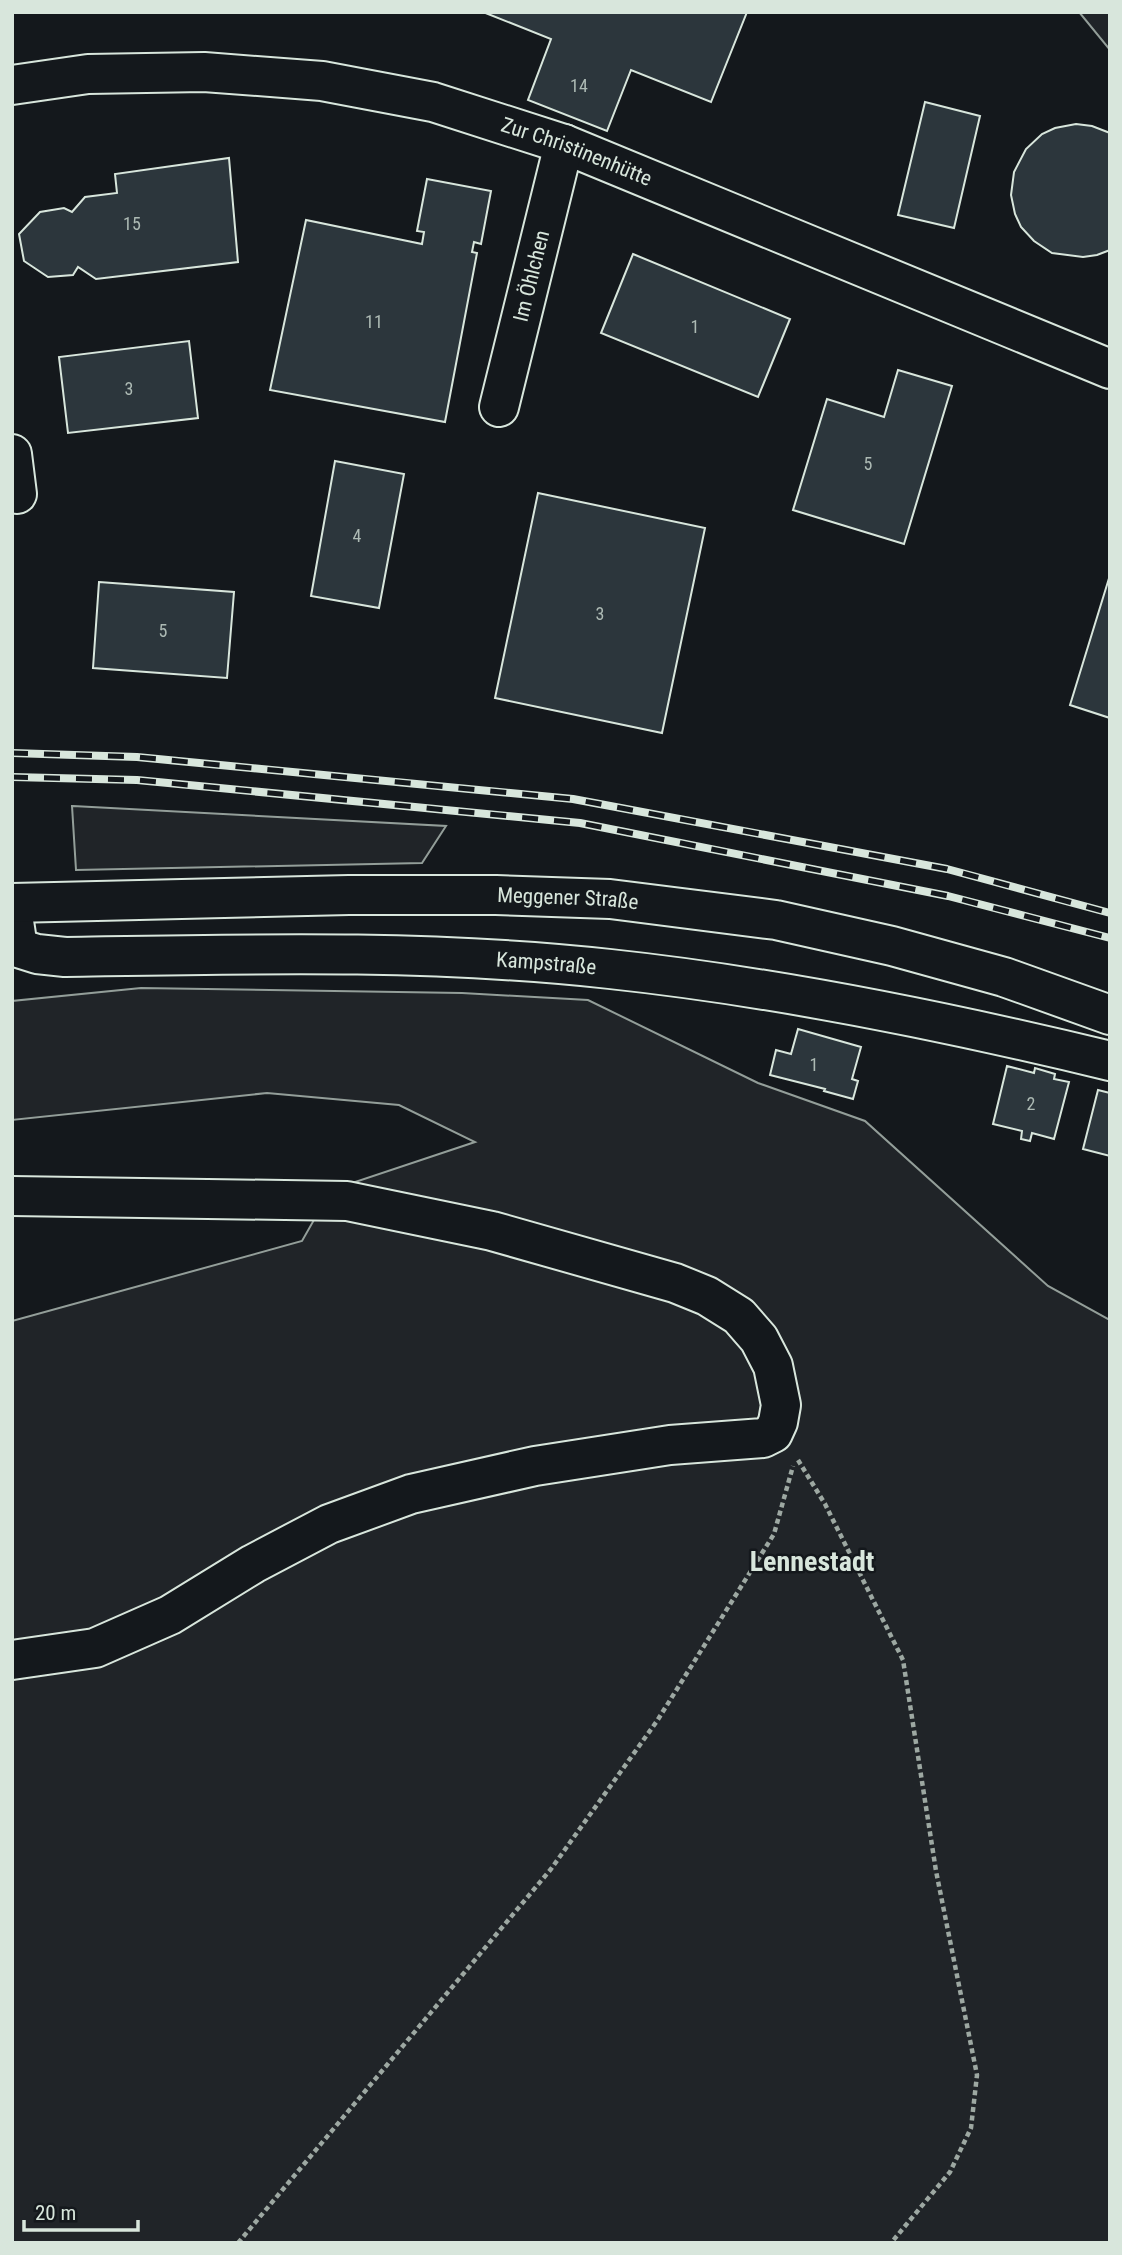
<svg xmlns="http://www.w3.org/2000/svg" width="1122" height="2255" font-family="'Roboto Condensed',sans-serif">
	<style>
		.green { fill: #202428; stroke: #939e99; stroke-width: 2 }
		.building { fill: #2c363c; stroke: #d8e6dc; stroke-width: 2 }
		.lines { fill: none; stroke-linecap: round; stroke-linejoin: round }
		.minor-casing { stroke: #d8e6dc; stroke-width: 42 }
		.major-casing { stroke: #d8e6dc; stroke-width: 42 }
		.path { stroke: #9da8a2; stroke-width: 4.5; stroke-dasharray: 5 3.5; stroke-linecap: butt }
		.minor { stroke: #14181c; stroke-width: 38 }
		.major { stroke: #14181c; stroke-width: 38 }
		.rail-casing { stroke: #d8e6dc; stroke-width: 8 }
		.rail { stroke: #14181c; stroke-width: 5; stroke-dasharray: 16; stroke-linecap: butt }
		.labels { text-anchor: middle; dominant-baseline: central; stroke-width: 5; stroke-linejoin: round; paint-order: stroke }
		.number-label { font-size: 18px; fill: #adbab4 }
		.street-label { font-size: 21px; fill: #d8e6dc; stroke: #14181c }
		.district-label { font-size: 28px; font-weight: bold; fill: #d8e6dc; stroke: #14181c }
	</style>
	<rect width="100%" height="100%" fill="#14181c"/>
	<!-- green -->
	<path class="green" d="M1079,12H1110V50Z
		M72,806H73L446,826L422,863L76,870Z
		M141,988L462,993L588,1000L758,1083L865,1121L1048,1286L1110,1320V2243H12V1321L302,1241L331,1190L475,1142L399,1105L267,1093L12,1120V1001Z"/>
	<!-- building -->
	<path class="building" d="M483,12H747L711,102L631,70L607,131L528,100L551,39Z
		M925,102L980,116L954,228L898,215Z
		M1076,124L1092,126L1110,133V250L1097,255L1083,257L1052,253L1034,241L1021,227L1015,214L1011,195L1014,172L1026,149L1042,134L1055,128Z
		M229,158L238,262L96,279L78,267L73,275L48,277L24,261L19,234L40,212L64,208L72,212L85,197L117,193L115,174Z
		M427,179L491,191L481,244L474,242L472,252L477,253L445,422L270,390L306,220L422,244L424,232L417,231Z
		M633,254L790,319L758,397L601,333Z
		M189,341L198,418L68,433L59,357Z
		M898,370L952,386L904,544L793,510L827,399L884,417Z
		M335,461L404,474L379,608L311,596Z
		M538,493L705,528L662,733L495,698Z
		M1110,575V718L1070,705Z
		M99,582L234,592L227,678L93,668Z
		M798,1029L861,1047L852,1079L858,1081L853,1099L824,1091L825,1089L770,1075L776,1050L791,1054Z
		M1007,1066L1034,1073L1035,1068L1055,1074L1054,1079L1069,1082L1054,1139L1032,1133L1030,1141L1021,1139L1022,1131L993,1124Z
		M1098,1090L1110,1093V1156L1083,1149Z"/>
	<g class="lines">
		<!-- minor casing -->
		<g class="minor-casing">
			<g id="minor">
				<path id="s1" d="M12,85L88,74L204,72L322,81L433,102L564,144L1110,369"/>
				<path id="s2" d="M499,407L564,144"/>
				<path d="M12,454L17,494"/>
				<path id="s3" d="M12,908L18,948L37,954L65,957C246,954 429,949 610,969C778,987 945,1021 1110,1061"/>
				<path d="M12,1196L347,1201L492,1231L675,1283L707,1296L739,1316L759,1339L773,1366L781,1405L778,1422L773,1433L763,1438L670,1445L535,1466L411,1494L329,1524L253,1564L170,1615L95,1648L12,1660"/>
			</g>
		</g>
		<!-- major casing -->
		<g class="major-casing">
			<g id="major">
				<path id="s4" d="M12,903L349,895H496L610,899L776,920L892,946L1004,977L1110,1015"/>
			</g>
		</g>
		<!-- path -->
		<path class="path" d="M798,1460L825,1504L903,1660L936,1871L977,2075L971,2128L950,2172L891,2243
			M238,2243L551,1869L657,1721L774,1534L793,1466"/>
		<!-- minor -->
		<use href="#minor" class="minor"/>
		<!-- major -->
		<use href="#major" class="major"/>
		<!-- rail casing -->
		<g class="rail-casing">
			<path id="rail" d="M12,753L137,757L573,799L947,869L1110,913
				M12,777L137,780L580,823L948,896L1110,938"/>
		</g>
		<!-- rail -->
		<use href="#rail" class="rail"/>
	</g>
	<g class="labels">
		<!-- number labels -->
		<g class="number-label">
			<text x="579" y="85">14</text>
			<text x="132" y="223">15</text>
			<text x="374" y="321">11</text>
			<text x="695" y="326">1</text>
			<text x="129" y="388">3</text>
			<text x="868" y="463">5</text>
			<text x="357" y="535">4</text>
			<text x="600" y="613">3</text>
			<text x="163" y="630">5</text>
			<text x="814" y="1064">1</text>
			<text x="1031" y="1103">2</text>
		</g>
		<!-- street labels -->
		<g class="street-label">
			<text stroke="none"><textPath href="#s1" startOffset="576">Zur Christinenhütte</textPath></text>
			<text stroke="none"><textPath href="#s2" startOffset="135">Im Öhlchen</textPath></text>
			<text stroke="none"><textPath href="#s4" startOffset="556">Meggener Straße</textPath></text>
			<text stroke="none"><textPath href="#s3" startOffset="570">Kampstraße</textPath></text>
		</g>
		<!-- district labels -->
		<g class="district-label">
			<text x="812" y="1561">Lennestadt</text>
		</g>
	</g>
	<!-- border -->
	<rect width="1122" height="2255" fill="none" stroke="#d8e6dc" stroke-width="28"/>
	<!-- scale -->
	<path d="M24 2220v10h114v-10" fill="none" stroke="#d8e6dc" stroke-width="3.5"/>
	<text x="35" y="2220" font-size="21" fill="#d8e6dc" stroke="#14181c" stroke-width="5" paint-order="stroke">20 m</text>
</svg>
